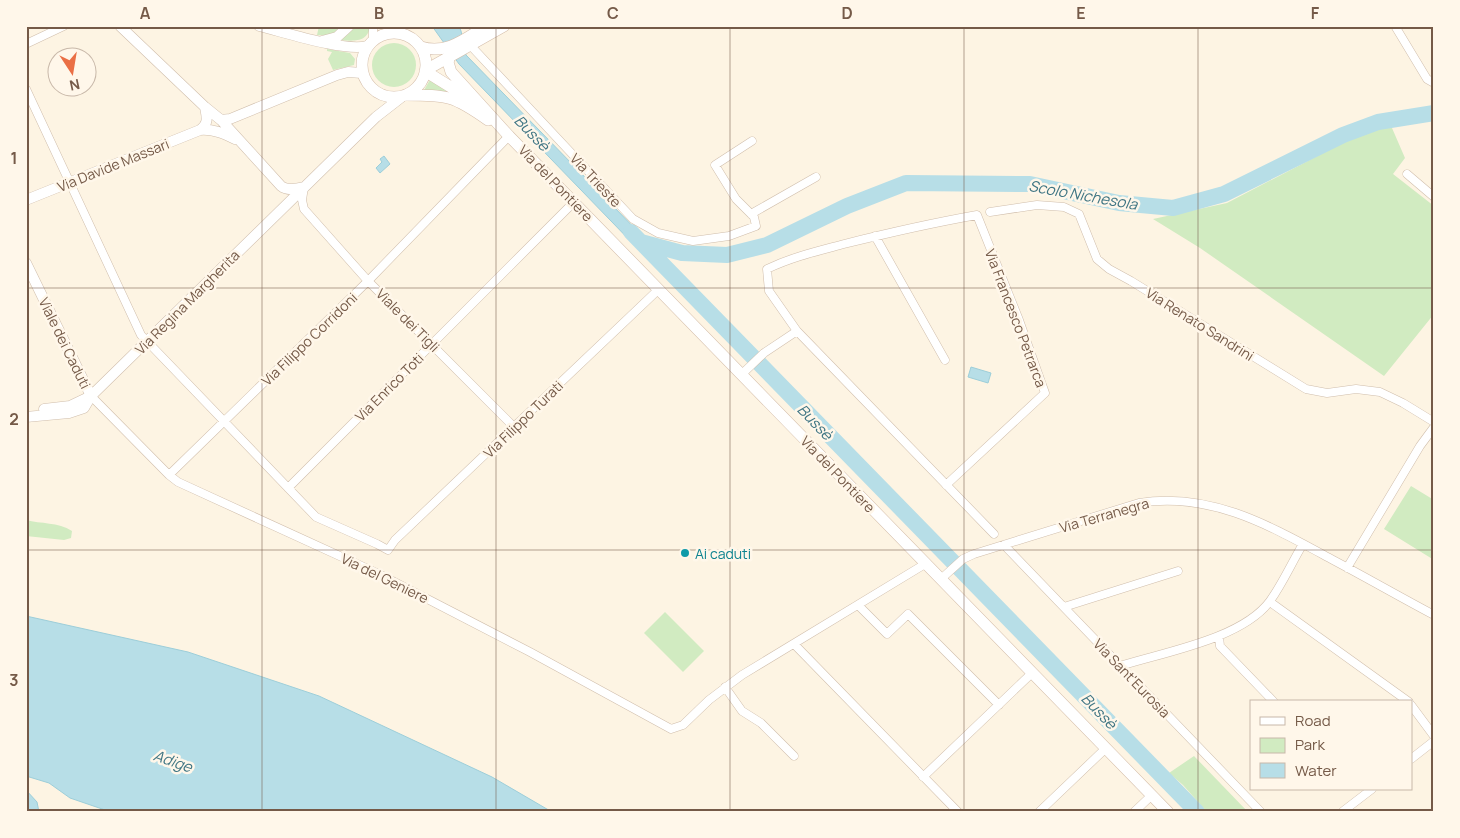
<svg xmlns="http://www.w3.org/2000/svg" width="1460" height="838" font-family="Manrope,sans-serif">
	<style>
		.green { fill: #d1ebc1 }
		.water { fill: #b7dee7; stroke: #9dced9 }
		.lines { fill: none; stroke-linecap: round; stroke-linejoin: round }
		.river { stroke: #b7dee7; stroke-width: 16 }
		.minor-casing { stroke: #d0beac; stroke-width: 9 }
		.tertiary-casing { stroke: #d0beac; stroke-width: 11 }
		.secondary-casing { stroke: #d4bda9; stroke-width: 12 }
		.minor { stroke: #fff; stroke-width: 8 }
		.tertiary { stroke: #fff; stroke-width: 10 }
		.secondary { stroke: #fff; stroke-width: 11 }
		.grid { fill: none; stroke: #755a48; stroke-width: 1; stroke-opacity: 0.55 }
		.culture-dot { fill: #0f9aa8; stroke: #fff7ea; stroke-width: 2 }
		.labels { text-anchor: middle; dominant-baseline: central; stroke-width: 5; stroke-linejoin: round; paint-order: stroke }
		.street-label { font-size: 14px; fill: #755a48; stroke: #fff7ea }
		.culture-label { font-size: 14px; fill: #0d838f; stroke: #fff7ea; text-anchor: start }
		.water-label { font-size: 15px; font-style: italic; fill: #3f7583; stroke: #fff7ea }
		.neatline { fill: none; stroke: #755a48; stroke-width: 2 }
		.grid-label { font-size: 16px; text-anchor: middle; font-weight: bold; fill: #755a48 }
	</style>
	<rect width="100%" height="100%" fill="#fdf4e3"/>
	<!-- green -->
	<path class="green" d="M319,26H344C336,34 328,36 317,35Z
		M354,26H370C368,43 353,41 340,40L349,33Z
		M372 65a22 22 0 1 1 44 0a22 22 0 1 1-44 0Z
		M327,49L350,53L355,59L354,65L333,70L328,59L332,52L327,51Z
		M431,78L451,91L449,94L423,92Z
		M1383,128H1392L1405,158L1393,174L1434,206V314L1384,376L1200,248L1153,219L1227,203L1350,139L1365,133Z
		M1411,486L1434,500V560L1384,529Z
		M26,520C41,524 58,522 72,531L71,538L64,540L26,536Z
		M665,612L704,651L683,672L644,633Z
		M1194,756L1248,812H1207L1183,785L1169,773Z"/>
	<!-- water -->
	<path class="water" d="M432,26H459L461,31L466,55L649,243L641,252L459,64Z
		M384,156L390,164L380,173L376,168L382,162L380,159Z
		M971,367L991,373L988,383L968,377Z
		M26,616L188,652L319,696L492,777L552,812H111L70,798L49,783L26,776Z
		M26,790L37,802L39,812H26Z"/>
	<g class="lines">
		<!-- river -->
		<path class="river" d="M631,232L1197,812
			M641,242L682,253L727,255L767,245L847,206L906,183L1030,184L1119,203L1173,208L1224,194L1343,135L1378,122L1434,113"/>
		<!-- minor casing -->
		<g class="minor-casing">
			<path id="minor" d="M394,26L407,36
				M1395,26L1427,79L1434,83
				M373,40V26
				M26,44L64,26
				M471,46L633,219L658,233L693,241L729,236L756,226L754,217L736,199L715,165L752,141
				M26,89L141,335L316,517L377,544L388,550L395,540L659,289
				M1407,174L1434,197
				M304,187L302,200L304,209L368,281L514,427
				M990,212L1037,205L1064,207L1079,214L1097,259L1109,269L1131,281L1306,389L1327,393L1356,389L1380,392L1403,403L1434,422
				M751,214L816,177
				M875,236L945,360
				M797,331L769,291L767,269C792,257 818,251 844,244C888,233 932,223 977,215L1019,320L1045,393L946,485
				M742,374L764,353L797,331L994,534
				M91,396L169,475L178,482L379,574L530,652L671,729L683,725L709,700L742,675L925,564
				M169,475L368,281L509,136
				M288,488L574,202
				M1004,545L1261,812
				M1347,568L1420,446L1434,427
				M941,579L963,559L974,554L1139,503C1211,491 1272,527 1333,560C1367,578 1400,597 1434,615
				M1270,602L1409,702
				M858,605L887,634L908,614L999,705
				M1064,607L1178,571
				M1219,637L1220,646L1274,702
				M794,644L958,812
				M1120,666C1164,652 1242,639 1270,601C1283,583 1292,562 1303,544
				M725,687L742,711L761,723L794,756
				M1411,705L1434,736
				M1411,759L1434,741
				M923,777L1032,673
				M1039,812L1105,749
				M1134,812L1152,795
				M1342,812L1372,789"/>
		</g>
		<!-- tertiary casing -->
		<g class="tertiary-casing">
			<path id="tertiary" d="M120,26L205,107L221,120L281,186C287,191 296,189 304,187
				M259,26C284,32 345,52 367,46
				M322,41L337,37L349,26
				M221,120L230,119L337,75L348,72L362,73
				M200,130C213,129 223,133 235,139
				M26,200L200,130C209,123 207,118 205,107
				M26,263L91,396
				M44,409L70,406L91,396
				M26,417L69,413L84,408L91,396L376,117L403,96"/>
		</g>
		<!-- secondary casing -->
		<g class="secondary-casing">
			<path id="secondary" d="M362 65a32 32 0 1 1 64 0a32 32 0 1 1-64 0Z
				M421,47C446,55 465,39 486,26
				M450,56L448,62L451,72L509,136L1168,812
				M426,70L504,26
				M425,71L470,99
				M406,95C448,95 454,96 488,120"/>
		</g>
		<!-- minor -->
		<use href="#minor" class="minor"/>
		<!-- tertiary -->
		<use href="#tertiary" class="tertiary"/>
		<!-- secondary -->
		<use href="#secondary" class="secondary"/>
	</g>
	<!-- grid -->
	<path class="grid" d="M262,26V812M496,26V812M730,26V812M964,26V812M1198,26V812M26,288H1434M26,550H1434"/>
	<!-- markers -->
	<circle class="culture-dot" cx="685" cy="553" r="5"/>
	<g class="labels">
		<!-- street labels -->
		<g class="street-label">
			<text transform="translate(113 165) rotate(-22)">Via Davide Massari</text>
			<text transform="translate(596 180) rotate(47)">Via Trieste</text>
			<text transform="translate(556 183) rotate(46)">Via del Pontiere</text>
			<text transform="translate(187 302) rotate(-45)">Via Regina Margherita</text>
			<text transform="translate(1016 318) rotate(69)">Via Francesco Petrarca</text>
			<text transform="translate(408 320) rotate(45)">Viale dei Tigli</text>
			<text transform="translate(1200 324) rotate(32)">Via Renato Sandrini</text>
			<text transform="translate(309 339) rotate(-44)">Via Filippo Corridoni</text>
			<text transform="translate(65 343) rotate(64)">Viale dei Caduti</text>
			<text transform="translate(389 387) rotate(-45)">Via Enrico Toti</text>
			<text transform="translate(523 419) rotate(-44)">Via Filippo Turati</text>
			<text transform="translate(838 474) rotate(46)">Via del Pontiere</text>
			<text transform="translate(1104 515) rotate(-16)">Via Terranegra</text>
			<text transform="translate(385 578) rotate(26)">Via del Geniere</text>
			<text transform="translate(1132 678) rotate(46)">Via Sant'Eurosia</text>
		</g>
		<!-- culture labels -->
		<g class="culture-label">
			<text x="695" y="553">Ai caduti</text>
		</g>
		<!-- water labels -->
		<g class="water-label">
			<text transform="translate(532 133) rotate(46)">Bussè</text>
			<text transform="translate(1083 195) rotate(10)">Scolo Nichesola</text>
			<text transform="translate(815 422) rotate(46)">Bussè</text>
			<text transform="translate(1099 711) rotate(46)">Bussè</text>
			<text transform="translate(173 761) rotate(19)">Adige</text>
		</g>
	</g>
	<!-- border -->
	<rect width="1460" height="838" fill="none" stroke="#fff7ea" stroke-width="55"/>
	<!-- legend -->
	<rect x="1250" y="700" width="162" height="90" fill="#fff7ea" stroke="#c8b8a9"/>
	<rect x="1260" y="717" width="25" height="8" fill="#ffffff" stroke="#c8b8a9"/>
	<text x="1295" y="726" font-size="15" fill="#755a48">Road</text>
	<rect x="1260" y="738" width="25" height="15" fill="#d1ebc1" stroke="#c8b8a9"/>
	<text x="1295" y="750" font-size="15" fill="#755a48">Park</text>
	<rect x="1260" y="763" width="25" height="15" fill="#b7dee7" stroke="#c8b8a9"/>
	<text x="1295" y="776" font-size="15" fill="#755a48">Water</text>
	<!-- north arrow -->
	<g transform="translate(72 72) rotate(168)"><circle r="24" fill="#fff7ea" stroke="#c8b8a9"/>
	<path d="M0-4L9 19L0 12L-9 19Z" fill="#ea6f45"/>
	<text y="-8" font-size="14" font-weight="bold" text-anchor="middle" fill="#755a48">N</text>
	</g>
	<rect x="28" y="28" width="1404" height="782" class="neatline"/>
	<g class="grid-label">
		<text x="145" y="19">A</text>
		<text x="379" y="19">B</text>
		<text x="613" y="19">C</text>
		<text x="847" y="19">D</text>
		<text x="1081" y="19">E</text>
		<text x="1315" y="19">F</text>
		<text x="14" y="164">1</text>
		<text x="14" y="425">2</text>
		<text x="14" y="686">3</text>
	</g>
</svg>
